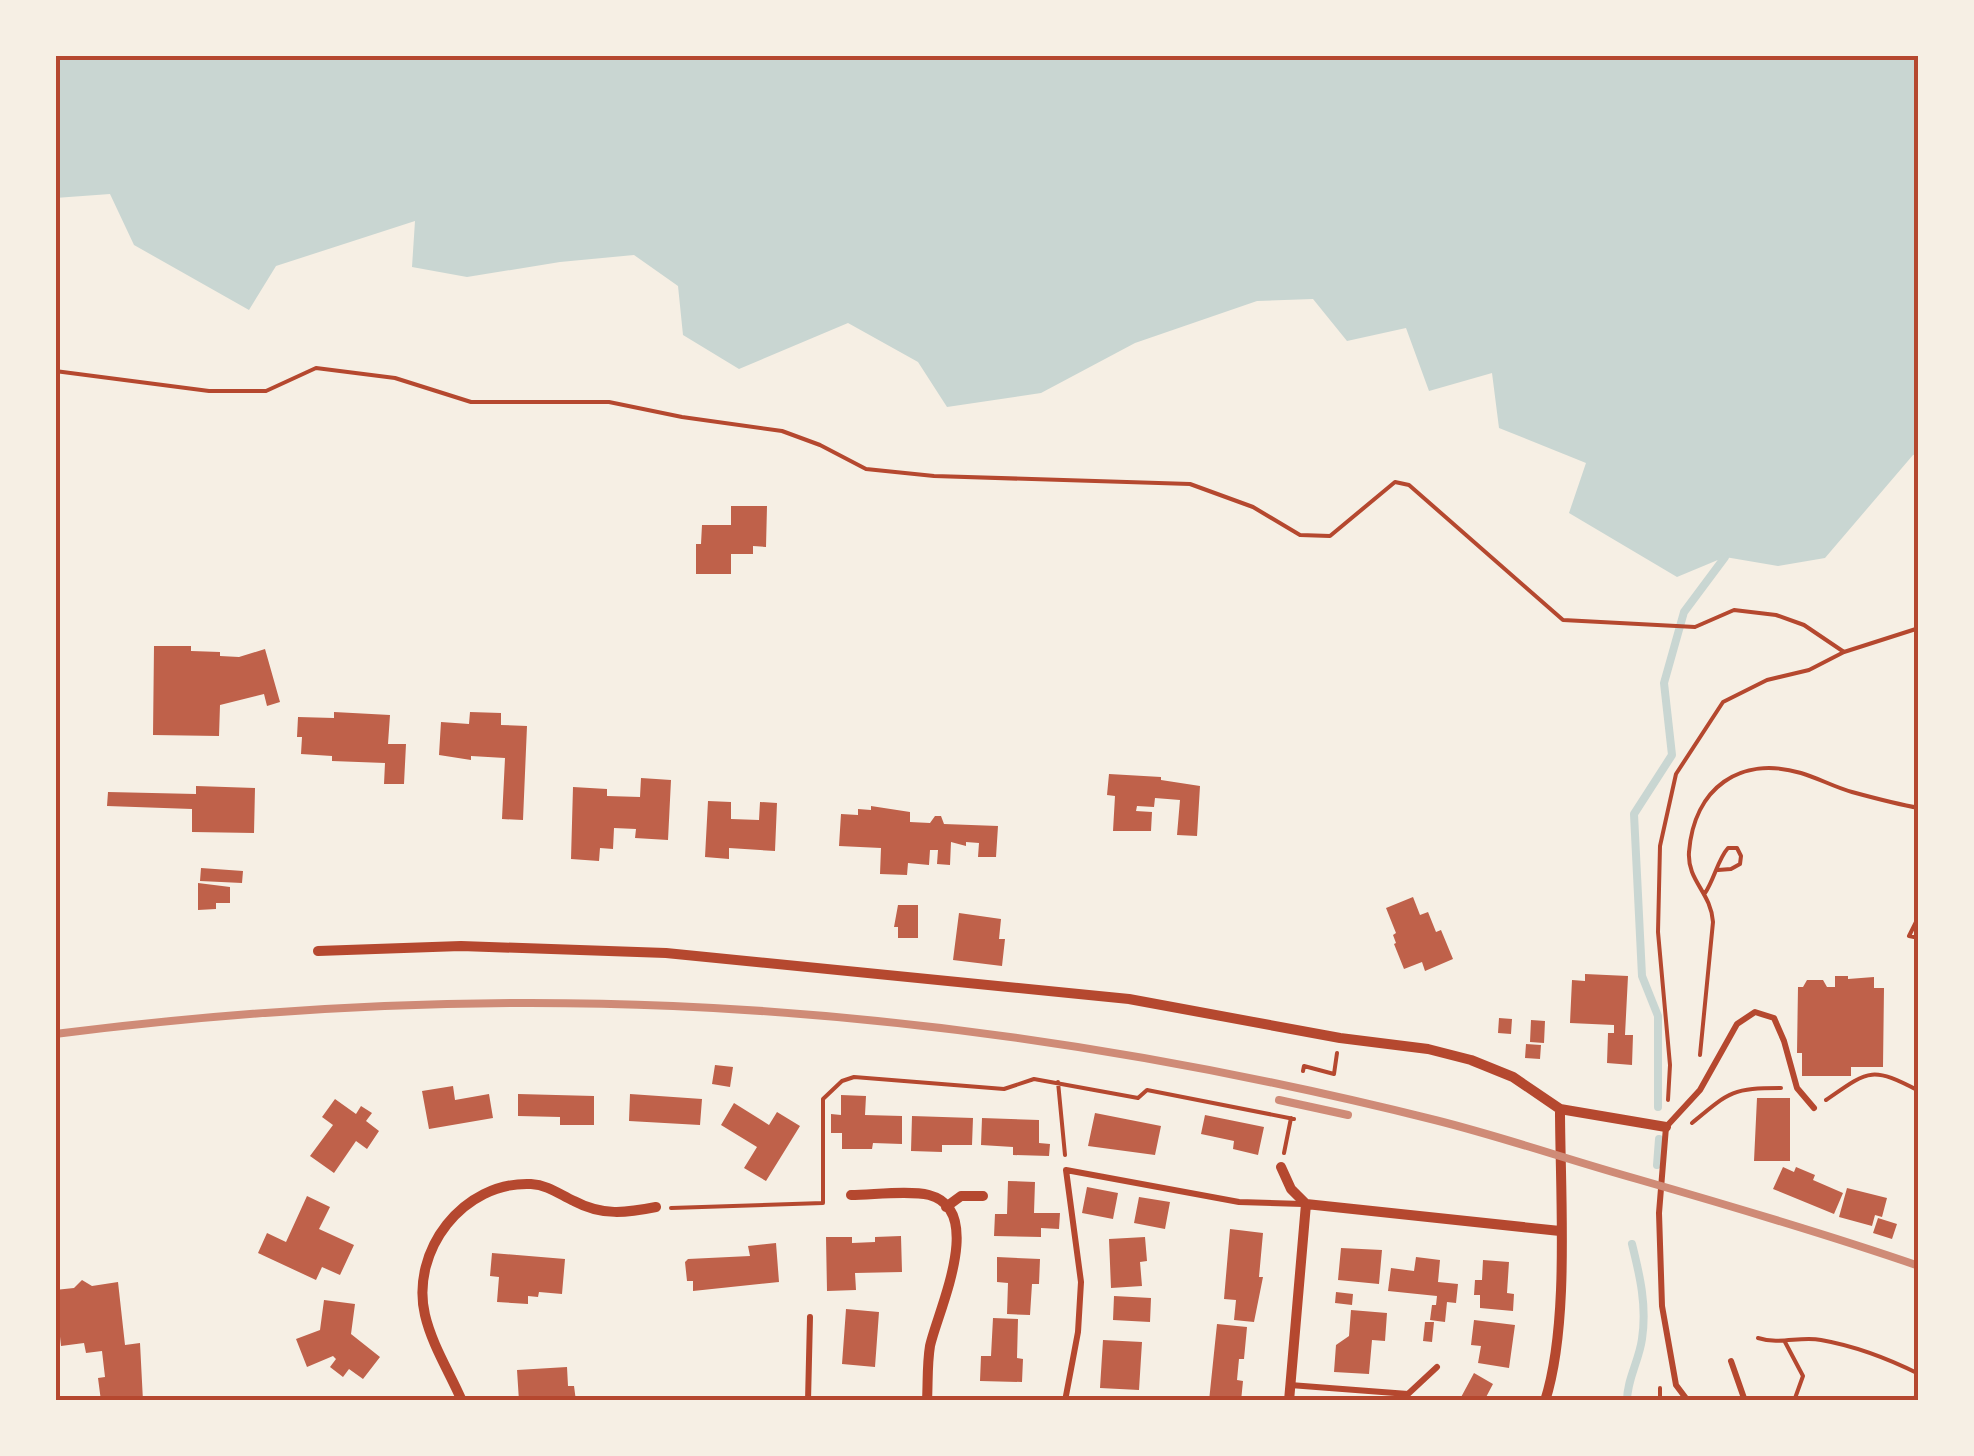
<svg xmlns="http://www.w3.org/2000/svg" width="1974" height="1456" font-family="'IBM Plex Serif',serif">
	<style>
		.water { fill: #c9d6d2 }
		.lines { fill: none; stroke-linecap: round; stroke-linejoin: round }
		.stream { stroke: #c9d6d2; stroke-width: 8 }
		.building { fill: #bf614a }
		.path { stroke: #b5482f; stroke-width: 4 }
		.service { stroke: #b5482f; stroke-width: 6 }
		.minor { stroke: #b5482f; stroke-width: 10 }
		.rail { stroke: #cf8b77; stroke-width: 8 }
		.neatline { fill: none; stroke: #b5482f; stroke-width: 4 }
	</style>
	<rect width="100%" height="100%" fill="#f6efe4"/>
	<!-- water -->
	<path class="water" d="M55,55H1919V454L1913,455L1825,558L1778,566L1725,557L1677,577L1569,513L1586,463L1499,428L1492,373L1429,391L1406,328L1347,341L1313,299L1257,301L1135,343L1041,393L947,407L918,362L848,323L739,369L683,335L678,286L634,255L560,262L467,277L412,267L415,221L276,266L249,310L134,245L110,194L55,198Z"/>
	<g class="lines">
		<!-- stream -->
		<path class="stream" d="M1658,1107V1016L1642,976L1634,814L1672,755L1664,683L1684,612L1725,557
			M1657,1165L1659,1139
			M1627,1401C1627,1379 1639,1361 1642,1339C1647,1306 1640,1276 1632,1244"/>
	</g>
	<!-- building -->
	<path class="building" d="M731,506H767L766,547L753,546V554H731V574H696V544H701L702,525H731Z
		M154,646H191V651L220,652V656L239,657L265,649L280,702L267,706L264,694L220,705L219,736L153,735Z
		M334,712L390,715L388,744H406L404,784H384L385,763L332,761V756L301,754L302,737H297L298,717L334,718Z
		M470,712L501,713V725L527,726L523,820L502,819L505,758L471,756V760L439,755L441,722L469,724Z
		M1109,774L1161,777V780L1200,786L1197,836L1177,835L1180,800L1155,798L1154,807L1137,806L1136,811L1152,812L1151,831H1113L1115,796L1107,795Z
		M641,778L671,780L668,840L635,838L636,829L614,828L613,849L600,848L599,861L571,859L573,787L607,789V796L640,797Z
		M196,786L255,788L254,833L192,832V809L107,806L108,792L196,794Z
		M708,801L731,802V819L759,820L760,802L777,803L775,851L729,848V859L705,857Z
		M871,806L910,812V822L930,823L935,816H941L944,824L998,826L996,857H978L979,843L966,842V846L951,842L950,865L937,864L938,850H930L929,865L908,863L907,875L880,874L881,848L839,846L841,814L858,815V809L871,810Z
		M201,868L243,871L242,883L200,881Z
		M198,883L230,887V903H216V909L198,910Z
		M1413,897L1420,915L1428,912L1436,932L1441,930L1453,959L1425,971L1422,962L1404,969L1394,944L1396,943L1393,935L1396,933L1386,908Z
		M898,905H918V938H898V927H894Z
		M959,913L1001,919L999,939H1005L1002,966L953,960Z
		M1585,974L1628,976L1625,1035H1633L1632,1065L1607,1063L1608,1033H1614V1025L1570,1023L1572,980L1585,981Z
		M1835,976H1848V979L1874,977V988H1884L1883,1067H1851V1076H1802V1053H1797L1798,987H1803L1807,980H1823L1827,987H1835Z
		M1499,1018L1512,1019L1511,1034L1498,1033Z
		M1531,1020L1545,1021L1544,1043L1530,1042Z
		M1526,1044L1541,1045L1540,1059L1525,1058Z
		M715,1065L733,1067L730,1087L712,1084Z
		M453,1086L455,1100L489,1094L493,1118L429,1129L422,1091Z
		M518,1094L594,1096V1125H560V1117L518,1116Z
		M630,1094L702,1099L700,1125L629,1121Z
		M841,1095L866,1096L865,1115L902,1116V1144L873,1143L872,1149H842V1133H831V1114L841,1115Z
		M1757,1098H1790V1161H1754Z
		M335,1099L356,1114L361,1106L372,1113L366,1121L379,1131L367,1149L356,1141L334,1173L310,1156L333,1125L322,1117Z
		M734,1103L769,1125L777,1112L800,1126L766,1181L744,1168L757,1147L721,1125Z
		M1095,1113L1161,1126L1155,1155L1088,1146Z
		M1205,1115L1264,1127L1258,1155L1233,1149L1234,1141L1201,1134Z
		M912,1116L973,1118L972,1145H942V1152L911,1151Z
		M982,1118L1039,1120V1143L1050,1144L1049,1156L1013,1155V1147L981,1145Z
		M1783,1167L1794,1172L1796,1167L1815,1175L1813,1180L1843,1193L1834,1214L1773,1189Z
		M1008,1181L1035,1182L1034,1213H1060L1059,1229L1041,1228V1237L994,1236L995,1214H1007Z
		M1087,1187L1118,1193L1113,1219L1082,1213Z
		M1847,1188L1887,1198L1882,1217L1875,1215L1872,1226L1839,1217Z
		M307,1196L330,1207L319,1229L354,1245L340,1275L322,1267L316,1280L258,1253L267,1233L286,1242Z
		M1139,1197L1170,1202L1165,1229L1134,1223Z
		M1878,1218L1897,1224L1892,1239L1873,1233Z
		M1230,1229L1263,1233L1259,1277H1263L1254,1322L1234,1320L1236,1300L1224,1299Z
		M901,1236L902,1272L855,1273L856,1290L827,1291L826,1237H852V1243L875,1242V1237Z
		M1145,1237L1147,1261L1140,1262L1142,1286L1111,1288L1109,1239Z
		M776,1243L779,1282L693,1291V1281H687L685,1262L688,1259L750,1256L748,1246Z
		M1341,1248L1382,1250L1379,1284L1338,1280Z
		M492,1253L565,1259L562,1294L539,1292L538,1297L528,1296V1304L497,1302L499,1277L490,1276Z
		M997,1257L1040,1259L1039,1284H1032L1030,1315L1007,1314L1008,1283L997,1282Z
		M1416,1257L1440,1260L1438,1282L1458,1284L1456,1303L1447,1302L1445,1322L1430,1320L1432,1305H1436L1437,1296L1388,1291L1391,1268L1414,1271Z
		M1483,1260L1509,1262L1507,1293L1514,1294L1513,1311L1480,1308V1295H1474L1475,1280H1482Z
		M82,1280L92,1286L118,1282L125,1345L140,1343L143,1401H101L98,1378L105,1377L102,1351L86,1353L84,1343L61,1346L55,1290L74,1288Z
		M1336,1292L1353,1294L1352,1305L1335,1303Z
		M1114,1296L1151,1298L1150,1322L1113,1320Z
		M324,1300L355,1304L351,1334L380,1357L363,1379L349,1369L343,1377L330,1367L336,1359L333,1356L307,1367L296,1339L320,1330Z
		M846,1309L879,1312L875,1367L842,1364Z
		M1351,1310L1387,1313L1385,1341L1372,1340L1369,1374L1334,1372L1336,1345L1349,1336Z
		M993,1318L1018,1319L1017,1358L1023,1359L1022,1382L980,1381L981,1356H991Z
		M1474,1320L1515,1325L1509,1368L1478,1363L1481,1346L1471,1345Z
		M1425,1322H1434L1432,1342L1423,1341Z
		M1217,1324L1247,1327L1244,1359H1239L1237,1380L1243,1381L1241,1401H1209Z
		M1103,1340L1142,1342L1139,1390L1100,1388Z
		M567,1367L568,1386H574L576,1401H519L517,1370Z
		M1474,1373L1493,1384L1484,1401H1459Z"/>
	<g class="lines">
		<!-- path -->
		<path class="path" d="M55,371L209,391H266L316,368L395,378L471,402H609L682,417L782,431L820,445L866,469L934,476L1190,484L1253,507L1300,535L1330,536L1395,482L1409,485L1563,620L1695,627L1734,610L1776,615L1804,625L1844,652
			M1705,893C1714,880 1718,859 1728,848H1737L1741,856L1740,864L1731,869L1718,870
			M1917,920L1909,936L1919,938
			M1700,1055L1713,922C1711,892 1687,881 1689,852C1694,788 1740,755 1801,773C1818,778 1834,787 1852,792C1874,798 1896,804 1919,808
			M1303,1071L1304,1066L1334,1074L1337,1053
			M1058,1082L1065,1155
			M1668,1100L1670,1065L1658,932L1660,846L1676,774L1723,702L1767,680L1809,670L1844,652L1919,628
			M1826,1100C1869,1070 1871,1066 1919,1091
			M1692,1123C1729,1092 1732,1088 1781,1088
			M1284,1153L1291,1118
			M671,1208L823,1203V1099L842,1081L854,1077L1004,1089L1034,1079L1138,1098L1147,1090L1294,1119
			M1758,1338C1780,1345 1800,1336 1821,1340C1855,1346 1889,1359 1919,1374
			M1785,1342L1803,1376L1794,1401
			M1660,1401V1388
			M1913,1401L1919,1391"/>
		<!-- service -->
		<path class="service" d="M1731,1361L1745,1401
			M1290,1385L1408,1394L1437,1367
			M808,1401L810,1317
			M1065,1401L1078,1332L1081,1282L1066,1170L1239,1202L1303,1204
			M1688,1401L1676,1385L1662,1306L1659,1213L1666,1127L1700,1090L1737,1024L1755,1012L1774,1018L1784,1041L1797,1088L1814,1108"/>
		<!-- minor -->
		<path class="minor" d="M318,951L461,946L666,953L1129,999L1340,1038L1428,1049L1471,1060L1513,1077L1560,1109L1666,1127
			M1281,1167L1291,1189L1306,1204L1560,1231
			M851,1195C872,1195 909,1190 929,1195C987,1210 937,1313 930,1346C927,1364 928,1383 927,1401
			M946,1207L961,1196H983
			M462,1401C450,1373 432,1345 425,1315C410,1251 463,1181 531,1184C548,1185 559,1194 574,1201C602,1216 626,1213 656,1207
			M1289,1401L1306,1204
			M1545,1401C1570,1323 1560,1193 1560,1109"/>
		<!-- rail -->
		<path class="rail" d="M55,1034C260,1008 467,997 673,1006C929,1017 1187,1058 1435,1120C1503,1137 1569,1160 1637,1179C1731,1206 1826,1234 1919,1266
			M1279,1100L1348,1115"/>
	</g>
	<!-- border -->
	<rect width="1974" height="1456" fill="none" stroke="#f6efe4" stroke-width="115"/>
	<rect x="58" y="58" width="1858" height="1340" class="neatline"/>
</svg>
